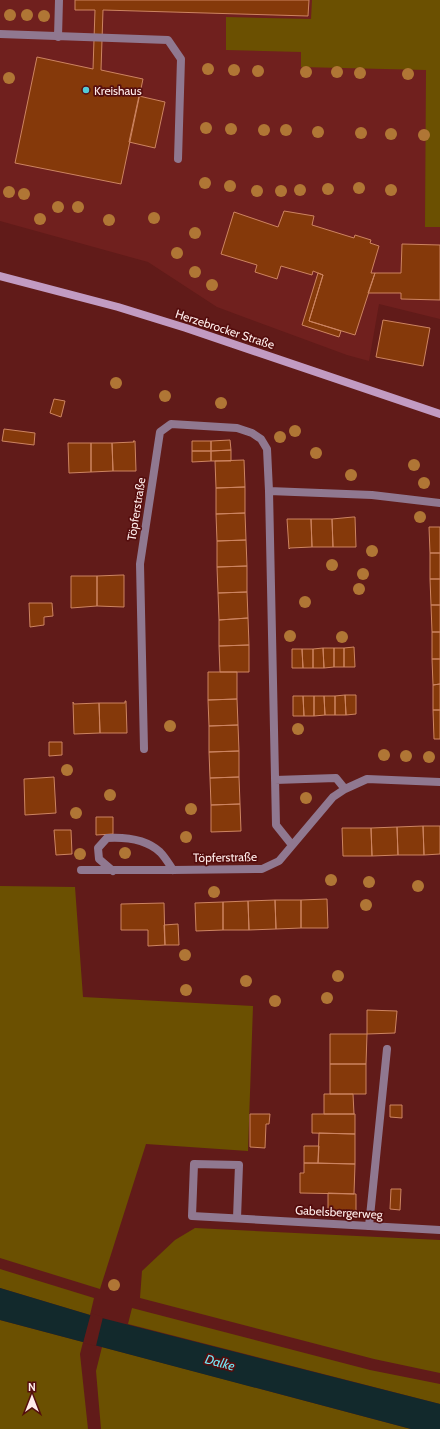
<svg xmlns="http://www.w3.org/2000/svg" width="440" height="1429" font-family="Cabin,sans-serif">
	<style>
		.built { fill: #70201e }
		.green { fill: #6b5001 }
		.water { fill: #12292c }
		.pier { fill: #611b19 }
		.building { fill: #85390a; stroke: #cd8461 }
		.lines { fill: none; stroke-linecap: round; stroke-linejoin: round }
		.lane { stroke: #907890; stroke-width: 8 }
		.street { stroke: #907890; stroke-width: 8 }
		.secondary { stroke: #c29bc2; stroke-width: 8 }
		.tree { fill: #b07635 }
		.poi-dot { fill: #52cbd9; stroke: #550e0e; stroke-width: 1.5 }
		.labels { text-anchor: middle; dominant-baseline: central; stroke-width: 3.5; stroke-linejoin: round; paint-order: stroke }
		.poi-label { font-size: 12px; fill: #ffecea; stroke: #550e0e; text-anchor: start }
		.street-label { font-size: 12px; fill: #ffecea; stroke: #550e0e }
		.water-label { font-size: 13px; font-style: italic; fill: #73e6f5; stroke: #550e0e }
	</style>
	<rect width="100%" height="100%" fill="#611b19"/>
	<!-- built -->
	<path class="built" d="M0,0H440V319L379,304L369,361L347,355L217,307L148,262L0,221Z"/>
	<!-- green -->
	<path class="green" d="M312,0H440V227H425L426,70L301,67V52L226,50V17L311,19Z
		M0,886L75,887L83,997L253,1006L248,1151L146,1144L100,1289L0,1258Z
		M195,1228L440,1240V1373L374,1359L140,1298L142,1271L175,1240Z
		M0,1269L94,1298L90,1315L0,1288Z
		M132,1308L370,1370L440,1384V1404L128,1324Z
		M0,1320L83,1342L80,1354L88,1429H0Z
		M102,1347L411,1429H101L96,1371Z"/>
	<!-- water -->
	<path class="water" d="M0,1288L90,1315L440,1404V1429H411L0,1320Z"/>
	<!-- pier -->
	<path class="pier" d="M91,1313L103,1317L96,1346L83,1343Z"/>
	<!-- building -->
	<path class="building" d="M75,0H309L308,16L103,10L101,70L143,79L121,184L15,163L37,57L93,69L95,10H75Z
		M139,96L165,102L155,148L129,142Z
		M284,211L314,216L312,225L354,238L355,235L371,240L370,243L379,246L371,273H375L355,335L309,321L323,275L313,271L312,275L281,266L277,279L255,272L257,265L221,254L234,212L278,227Z
		M402,244L440,245V300L401,299V293H368L375,273H401Z
		M318,273L323,275L309,321L341,331L339,337L302,325Z
		M383,320L430,328L423,366L376,357Z
		M54,399L65,401L61,417L50,413Z
		M4,429L35,433L34,445L2,441Z
		M230,440L231,450L211,451V441Z
		M133,441H135L136,471H113L112,443L134,442Z
		M192,441H211V451H192Z
		M68,443H91V472L69,473Z
		M91,443H112L113,471L91,472Z
		M231,450V461H211V451Z
		M192,451H211V461L192,462Z
		M244,460L245,487L216,488L215,461Z
		M245,487V513L216,514V488Z
		M245,513L246,540L217,541L216,514Z
		M353,517H355L356,547H333L332,519Z
		M287,519H311L312,547L290,548L289,549Z
		M311,519H332L333,547H312Z
		M429,527H440V553H430Z
		M246,540L247,566L217,567V541Z
		M430,553H440V579H430Z
		M247,566V592L218,593L217,567Z
		M122,575H124V607L97,606V576Z
		M71,576H97V606L71,608Z
		M430,579H440V605H431Z
		M247,592L248,618L219,620L218,593Z
		M29,603H52L53,616L44,617V625L30,627Z
		M431,605H440V632H432Z
		M248,618L249,645L219,646V620Z
		M432,632H440V659H432Z
		M249,645V672H220L219,646Z
		M354,647L355,667H344V648Z
		M323,648L324,668H313V649Z
		M323,648H334V667L324,668Z
		M334,648H344V667H334Z
		M292,649H302L303,668H292Z
		M302,649H313V668H303Z
		M432,659H440V684L433,685Z
		M208,672H237V699L208,700Z
		M440,684V710H433V685Z
		M345,695H356V714L346,715Z
		M345,695L346,715H335V696Z
		M293,696H303L304,716H293Z
		M303,696H314V716H304Z
		M314,696H324L325,715L314,716Z
		M324,696H335V715H325Z
		M237,699L238,725L209,726L208,700Z
		M125,701H126L127,733H100L99,703H125Z
		M73,702L74,704L99,703L100,733L74,734Z
		M433,710H440V739H434Z
		M238,725L239,751L209,752V726Z
		M49,742H62V755L49,756Z
		M239,751V777L210,778L209,752Z
		M54,777L56,813L25,815L24,779Z
		M239,777L240,804L211,805L210,778Z
		M240,804L241,831L211,832V805Z
		M96,817H113V834L96,835Z
		M423,826H440V854L424,855Z
		M423,826L424,855H398L397,827Z
		M397,827L398,855L372,856L371,828Z
		M342,828H371L372,856H343Z
		M54,830H71L72,854L56,855Z
		M327,899L328,928H301V900Z
		M275,900H301V928L276,929Z
		M275,900L276,929L249,930L248,901Z
		M248,901L249,930H223V902Z
		M223,902V930L196,931L195,903Z
		M164,903L165,945L148,946V930H121V904Z
		M178,924L179,945H165L164,925Z
		M367,1010L397,1011L395,1033L367,1034Z
		M330,1034H367L366,1064H330Z
		M330,1064H366V1094H330Z
		M324,1094H353L354,1114H324Z
		M390,1105H402V1118L390,1117Z
		M250,1114H270L269,1124H266L265,1148L250,1147Z
		M312,1114H355V1134L312,1133Z
		M319,1133L355,1134V1164L318,1163Z
		M304,1146H319L318,1163H304Z
		M304,1163L355,1164L354,1194L300,1193V1173H304Z
		M391,1189H401L400,1210L390,1209Z
		M328,1193L356,1194V1215L328,1214Z"/>
	<g class="lines">
		<!-- lane -->
		<path class="lane" d="M0,34L168,40L181,59L178,159
			M58,37L59,0
			M81,870H173
			M113,871L99,859L98,848L107,838C125,837 146,839 160,852C165,857 169,864 173,870
			M369,1226L387,1049"/>
		<!-- street -->
		<path class="street" d="M269,491L372,495L440,503
			M144,749L140,564L160,432L171,424L237,428L252,433L261,439L267,449L269,491L276,825L292,845
			M275,780L336,778L345,789
			M173,870L262,869L279,861L333,797L345,789L367,779L440,782
			M237,1218L239,1165L194,1164L192,1216L440,1230"/>
		<!-- secondary -->
		<path class="secondary" d="M0,276L118,307L186,328L440,414"/>
	</g>
	<!-- trees -->
	<g class="tree">
		<circle cx="10" cy="15" r="6"/>
		<circle cx="27" cy="15" r="6"/>
		<circle cx="44" cy="16" r="6"/>
		<circle cx="208" cy="69" r="6"/>
		<circle cx="234" cy="70" r="6"/>
		<circle cx="258" cy="71" r="6"/>
		<circle cx="306" cy="72" r="6"/>
		<circle cx="337" cy="72" r="6"/>
		<circle cx="360" cy="73" r="6"/>
		<circle cx="408" cy="74" r="6"/>
		<circle cx="9" cy="78" r="6"/>
		<circle cx="206" cy="128" r="6"/>
		<circle cx="231" cy="129" r="6"/>
		<circle cx="264" cy="130" r="6"/>
		<circle cx="286" cy="130" r="6"/>
		<circle cx="318" cy="132" r="6"/>
		<circle cx="361" cy="133" r="6"/>
		<circle cx="391" cy="134" r="6"/>
		<circle cx="424" cy="135" r="6"/>
		<circle cx="205" cy="183" r="6"/>
		<circle cx="230" cy="186" r="6"/>
		<circle cx="359" cy="188" r="6"/>
		<circle cx="328" cy="189" r="6"/>
		<circle cx="300" cy="190" r="6"/>
		<circle cx="391" cy="190" r="6"/>
		<circle cx="257" cy="191" r="6"/>
		<circle cx="281" cy="191" r="6"/>
		<circle cx="9" cy="192" r="6"/>
		<circle cx="24" cy="194" r="6"/>
		<circle cx="58" cy="207" r="6"/>
		<circle cx="78" cy="207" r="6"/>
		<circle cx="154" cy="218" r="6"/>
		<circle cx="40" cy="219" r="6"/>
		<circle cx="109" cy="220" r="6"/>
		<circle cx="195" cy="233" r="6"/>
		<circle cx="177" cy="253" r="6"/>
		<circle cx="195" cy="272" r="6"/>
		<circle cx="212" cy="285" r="6"/>
		<circle cx="116" cy="383" r="6"/>
		<circle cx="165" cy="396" r="6"/>
		<circle cx="221" cy="403" r="6"/>
		<circle cx="295" cy="431" r="6"/>
		<circle cx="280" cy="437" r="6"/>
		<circle cx="316" cy="453" r="6"/>
		<circle cx="414" cy="465" r="6"/>
		<circle cx="351" cy="475" r="6"/>
		<circle cx="424" cy="483" r="6"/>
		<circle cx="420" cy="517" r="6"/>
		<circle cx="372" cy="551" r="6"/>
		<circle cx="332" cy="565" r="6"/>
		<circle cx="363" cy="574" r="6"/>
		<circle cx="359" cy="589" r="6"/>
		<circle cx="305" cy="602" r="6"/>
		<circle cx="290" cy="636" r="6"/>
		<circle cx="342" cy="637" r="6"/>
		<circle cx="170" cy="726" r="6"/>
		<circle cx="298" cy="729" r="6"/>
		<circle cx="384" cy="755" r="6"/>
		<circle cx="406" cy="756" r="6"/>
		<circle cx="429" cy="757" r="6"/>
		<circle cx="67" cy="770" r="6"/>
		<circle cx="110" cy="795" r="6"/>
		<circle cx="306" cy="798" r="6"/>
		<circle cx="191" cy="809" r="6"/>
		<circle cx="76" cy="813" r="6"/>
		<circle cx="186" cy="837" r="6"/>
		<circle cx="125" cy="853" r="6"/>
		<circle cx="80" cy="854" r="6"/>
		<circle cx="331" cy="880" r="6"/>
		<circle cx="369" cy="882" r="6"/>
		<circle cx="418" cy="886" r="6"/>
		<circle cx="214" cy="892" r="6"/>
		<circle cx="366" cy="905" r="6"/>
		<circle cx="185" cy="955" r="6"/>
		<circle cx="338" cy="976" r="6"/>
		<circle cx="246" cy="981" r="6"/>
		<circle cx="186" cy="990" r="6"/>
		<circle cx="327" cy="998" r="6"/>
		<circle cx="275" cy="1001" r="6"/>
		<circle cx="114" cy="1285" r="6"/>
	</g>
	<!-- markers -->
	<circle class="poi-dot" cx="86" cy="90" r="4"/>
	<g class="labels">
		<!-- poi labels -->
		<g class="poi-label">
			<text x="94" y="90">Kreishaus</text>
		</g>
		<!-- street labels -->
		<g class="street-label">
			<text transform="translate(225 329) rotate(18)">Herzebrocker Straße</text>
			<text transform="translate(136 509) rotate(-81)">Töpferstraße</text>
			<text transform="translate(225 857) rotate(-1)">Töpferstraße</text>
			<text transform="translate(339 1212) rotate(3)">Gabelsbergerweg</text>
		</g>
		<!-- water labels -->
		<g class="water-label">
			<text transform="translate(220 1362) rotate(15)">Dalke</text>
		</g>
	</g>
	<!-- north arrow -->
	<g transform="translate(32 1397)" stroke="#550e0e" stroke-width="3" paint-order="stroke">
	<path d="M0-3L7 15L0 10L-7 15Z" fill="#ffecea"/>
	<text y="-6" font-size="11" font-weight="bold" text-anchor="middle" fill="#ffecea">N</text>
	</g>
</svg>
